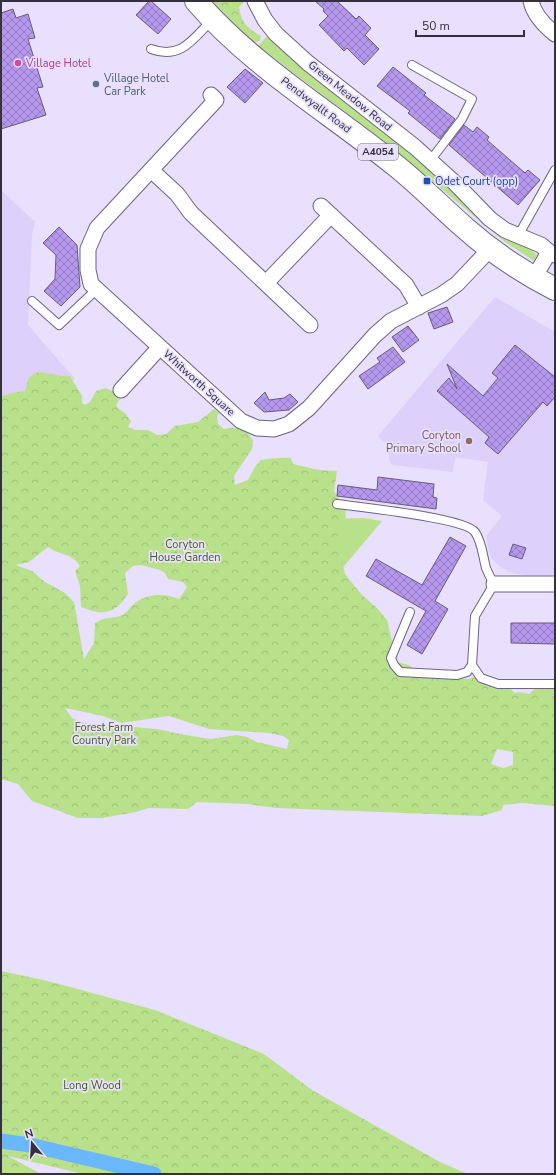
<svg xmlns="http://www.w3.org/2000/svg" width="556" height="1175" font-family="'Nunito Sans',sans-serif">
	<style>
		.built { fill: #ddd0fb }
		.green { fill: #b9e18c }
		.forest { fill: url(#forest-crowns); fill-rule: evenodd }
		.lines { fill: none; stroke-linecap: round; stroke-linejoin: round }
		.canal { stroke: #6ab8fb; stroke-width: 15 }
		.building { fill: url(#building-cross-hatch); stroke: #665c7b }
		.lane-casing { stroke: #6d6383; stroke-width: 10 }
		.street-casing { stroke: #6d6383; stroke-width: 17 }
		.primary-casing { stroke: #6d6383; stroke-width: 24 }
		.lane { stroke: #fff; stroke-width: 8 }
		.street { stroke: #fff; stroke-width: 15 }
		.primary { stroke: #fff; stroke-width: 22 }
		.hotel-dot { fill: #d1479c; stroke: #e8e0fd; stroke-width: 1.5 }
		.service-dot { fill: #5c6f8a; stroke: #e8e0fd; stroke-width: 1.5 }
		.transit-dot { fill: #1a4fb4; stroke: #e8e0fd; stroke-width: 1.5 }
		.education-dot { fill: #8d6e63; stroke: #e8e0fd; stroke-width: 1.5 }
		.labels { text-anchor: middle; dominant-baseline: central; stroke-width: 3.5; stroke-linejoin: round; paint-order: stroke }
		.shield { fill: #e8e0fd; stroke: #6a6577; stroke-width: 1 }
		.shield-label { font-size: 10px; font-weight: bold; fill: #34303e }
		.hotel-label { font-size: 11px; fill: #b23c85; stroke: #e8e0fd; text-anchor: start }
		.service-label { font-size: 11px; fill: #4e5e75; stroke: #e8e0fd; text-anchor: start }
		.street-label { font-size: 11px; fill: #34303e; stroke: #e8e0fd }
		.transit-label { font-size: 11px; fill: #164399; stroke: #e8e0fd; text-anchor: start }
		.education-label { font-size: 11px; fill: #785e54; stroke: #e8e0fd; text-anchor: end }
		.park-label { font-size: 11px; fill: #455f22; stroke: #e8e0fd }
	</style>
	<defs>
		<pattern id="forest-crowns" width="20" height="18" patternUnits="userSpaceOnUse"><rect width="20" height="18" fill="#b9e18c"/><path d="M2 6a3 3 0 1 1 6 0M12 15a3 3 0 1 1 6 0" fill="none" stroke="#a0c17a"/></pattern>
		<pattern id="building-cross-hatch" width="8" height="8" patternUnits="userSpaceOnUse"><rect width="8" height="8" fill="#b598ed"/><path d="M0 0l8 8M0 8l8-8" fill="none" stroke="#947cc1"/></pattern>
	</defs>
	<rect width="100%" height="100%" fill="#e8e0fd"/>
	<!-- built -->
	<path class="built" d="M1,190L35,222L32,235L28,325L75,379L1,449Z
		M495,297L555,332V575H524L509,572L499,566L492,559L489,552L486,536L502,516L483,500L488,462L455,457L453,472L392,465L389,459L388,446L378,436Z"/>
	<!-- green -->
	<path class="green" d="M269,34L419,158L484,224L502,236L527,246L537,255L534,261L505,242L395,150L258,46Z
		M364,518L382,521L340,571L334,519Z"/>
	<!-- forest -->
	<path class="forest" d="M209,1H245L239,7C241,23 248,28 261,36L260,41L255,42L247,40Z
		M39,372L62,376H70L82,396V403L85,405L90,402L96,391L106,388L116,393L120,399L116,405L119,409L125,413L131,421L128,427L136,430H148L157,435L166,434L175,426L198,422L214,409L219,413L217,416L218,424L224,429C239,426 244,428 253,440L252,449L234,476L235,485L248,480L255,467L261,460C271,459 280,457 291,458L293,464L319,470L337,471L334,491L346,510L345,521L340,526L337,538L345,574L361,594L377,608L387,620L397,662L409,665L421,676L430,677L470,679L474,677L488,685L502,680L515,693L520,692L529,694L542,682L555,684V806L522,803L503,805L502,810L482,816L277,808L260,806L249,804L197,802L188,809L149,808L136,812L102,818H78L32,801L18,784L1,779V396L12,393L25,391C29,380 26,376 39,372ZM48,547C60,556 71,552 80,566L75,571L80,586L81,607C103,616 114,615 128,594L125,573L133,566L141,565L160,570L165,573L168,579L183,582L187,587L179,599C164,593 148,593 135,603C131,606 128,611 124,614C118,618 110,617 103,619C100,620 97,622 95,623L94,643L84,659L74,602L65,593L45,582L32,571L16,565L29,562ZM65,708L103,716L121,723L169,716L209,729L269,733L283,736L289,740L287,749L257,742L247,737L237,735L210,739L175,733L163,730L135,727L122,728L92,726L72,718ZM497,749L513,752V765L503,768L491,764Z
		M1,971L48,981L155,1010L264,1054L312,1090L440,1162L468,1174H83L8,1156L41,1174H1Z"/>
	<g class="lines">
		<!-- canal -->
		<path class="canal" d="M1,1141L30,1145L154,1174"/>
	</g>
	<!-- building -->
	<path class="building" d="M149,1H151L171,19L158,34L136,15Z
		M315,1H337L356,19L359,16L371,28L365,35L379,49L364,65L347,48L344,51L319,25L328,16L323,11L324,9Z
		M13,9L16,18L28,14L35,38L28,39L43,87L37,88L46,115L1,129V13Z
		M393,67L426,93L424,95L455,119L440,139L408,113L410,111L377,86Z
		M245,69L263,83L245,103L227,87Z
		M464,125L473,132L477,127L489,137L487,140L525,173L528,170L540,180L518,205L449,145Z
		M59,227L77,245L80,287L61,306L44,291L55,279L56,255L43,243Z
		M447,307L453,322L434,329L428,313Z
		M408,326L419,340L403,352L392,337Z
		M515,345L555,377V397L547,406L543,402L498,454L485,443L489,437L437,391L449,378L457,389L447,364L483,396L498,378L492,373Z
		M393,347L405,362L368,389L359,376L380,362L377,358Z
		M265,392L269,400L284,398L290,394L298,402L289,410L264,412L254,403Z
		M378,477L434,484L433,497L437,498L436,509L337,496L338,485L377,490Z
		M450,537L466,546L435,601L448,609L422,654L407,645L426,611L366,576L376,559L422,585Z
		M513,544L526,548L522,559L509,555Z
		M511,623H555V644L511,643Z"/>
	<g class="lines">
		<!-- lane casing -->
		<g class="lane-casing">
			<path id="lane" d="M151,49C181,60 193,39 212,20
				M412,65L472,99L462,119L430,161
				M518,236L555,170
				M32,301L59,325L97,289
				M337,504C359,507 465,518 475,532C482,542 483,557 486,568C488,573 491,579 494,584L475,616L472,665L467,672L457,675L400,672L394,665L391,658L410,612
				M472,665L481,678L498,684H555"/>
		</g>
		<!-- street casing -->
		<g class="street-casing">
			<path id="street" d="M255,1L265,20L276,34L308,63L415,147L455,183L490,219L505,230L541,245L549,252L555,255
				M531,1C534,15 545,26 555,34
				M211,95L216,100L97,228L88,249V270L91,284L241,421L257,428L274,429L289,424L309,408L375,335L391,321L441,295L457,284L490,249
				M151,170L177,194L191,213L310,325
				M321,206L406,285L419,307
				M534,278L549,252
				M266,283L331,215
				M121,390L160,347
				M494,584H555"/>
		</g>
		<!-- primary casing -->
		<g class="primary-casing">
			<path id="primary" d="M196,1C252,66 328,111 395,165C419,184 441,207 465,228C492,252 522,272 555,289"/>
		</g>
		<!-- lane -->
		<use href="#lane" class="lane"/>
		<!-- street -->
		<use href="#street" class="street"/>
		<!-- primary -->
		<use href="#primary" class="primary"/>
	</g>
	<!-- markers -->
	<circle class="hotel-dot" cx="18" cy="63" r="4"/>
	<circle class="service-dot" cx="96" cy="84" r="4"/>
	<rect class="transit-dot" x="423" y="177" width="8" height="8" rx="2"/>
	<circle class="education-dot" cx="469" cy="441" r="4"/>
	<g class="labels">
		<!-- shield labels -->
		<rect class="shield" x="358" y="144" width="40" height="16" rx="3"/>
		<g class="shield-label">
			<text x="378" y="152">A4054</text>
		</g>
		<!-- hotel labels -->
		<g class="hotel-label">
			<text x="26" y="63">Village Hotel</text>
		</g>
		<!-- service labels -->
		<g class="service-label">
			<text x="104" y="78">Village Hotel<tspan x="104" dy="13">Car Park</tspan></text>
		</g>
		<!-- street labels -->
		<g class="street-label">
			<text transform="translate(350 96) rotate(39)">Green Meadow Road</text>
			<text transform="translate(316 105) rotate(37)">Pendwyallt Road</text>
			<text transform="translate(199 383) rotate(42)">Whitworth Square</text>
		</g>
		<!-- transit labels -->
		<g class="transit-label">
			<text x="435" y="181">Odet Court (opp)</text>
		</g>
		<!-- education labels -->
		<g class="education-label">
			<text x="461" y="435">Coryton<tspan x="461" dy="13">Primary School</tspan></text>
		</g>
		<!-- park labels -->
		<g class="park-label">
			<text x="185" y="544">Coryton<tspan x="185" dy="13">House Garden</tspan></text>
			<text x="104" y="727">Forest Farm<tspan x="104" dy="13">Country Park</tspan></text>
			<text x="92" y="1085">Long Wood</text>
		</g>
	</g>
	<!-- border -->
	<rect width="556" height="1175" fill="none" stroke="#34303e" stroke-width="4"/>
	<!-- north arrow -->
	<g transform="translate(32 1143) rotate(342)" stroke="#e8e0fd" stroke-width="3" paint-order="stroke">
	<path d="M0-3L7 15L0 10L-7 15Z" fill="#34303e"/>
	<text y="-6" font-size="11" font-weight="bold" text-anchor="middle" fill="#34303e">N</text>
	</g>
	<!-- scale -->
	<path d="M416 30v6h108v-6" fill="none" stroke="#34303e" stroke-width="2"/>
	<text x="422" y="30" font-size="12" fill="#34303e" stroke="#e8e0fd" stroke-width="3" paint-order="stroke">50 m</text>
</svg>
